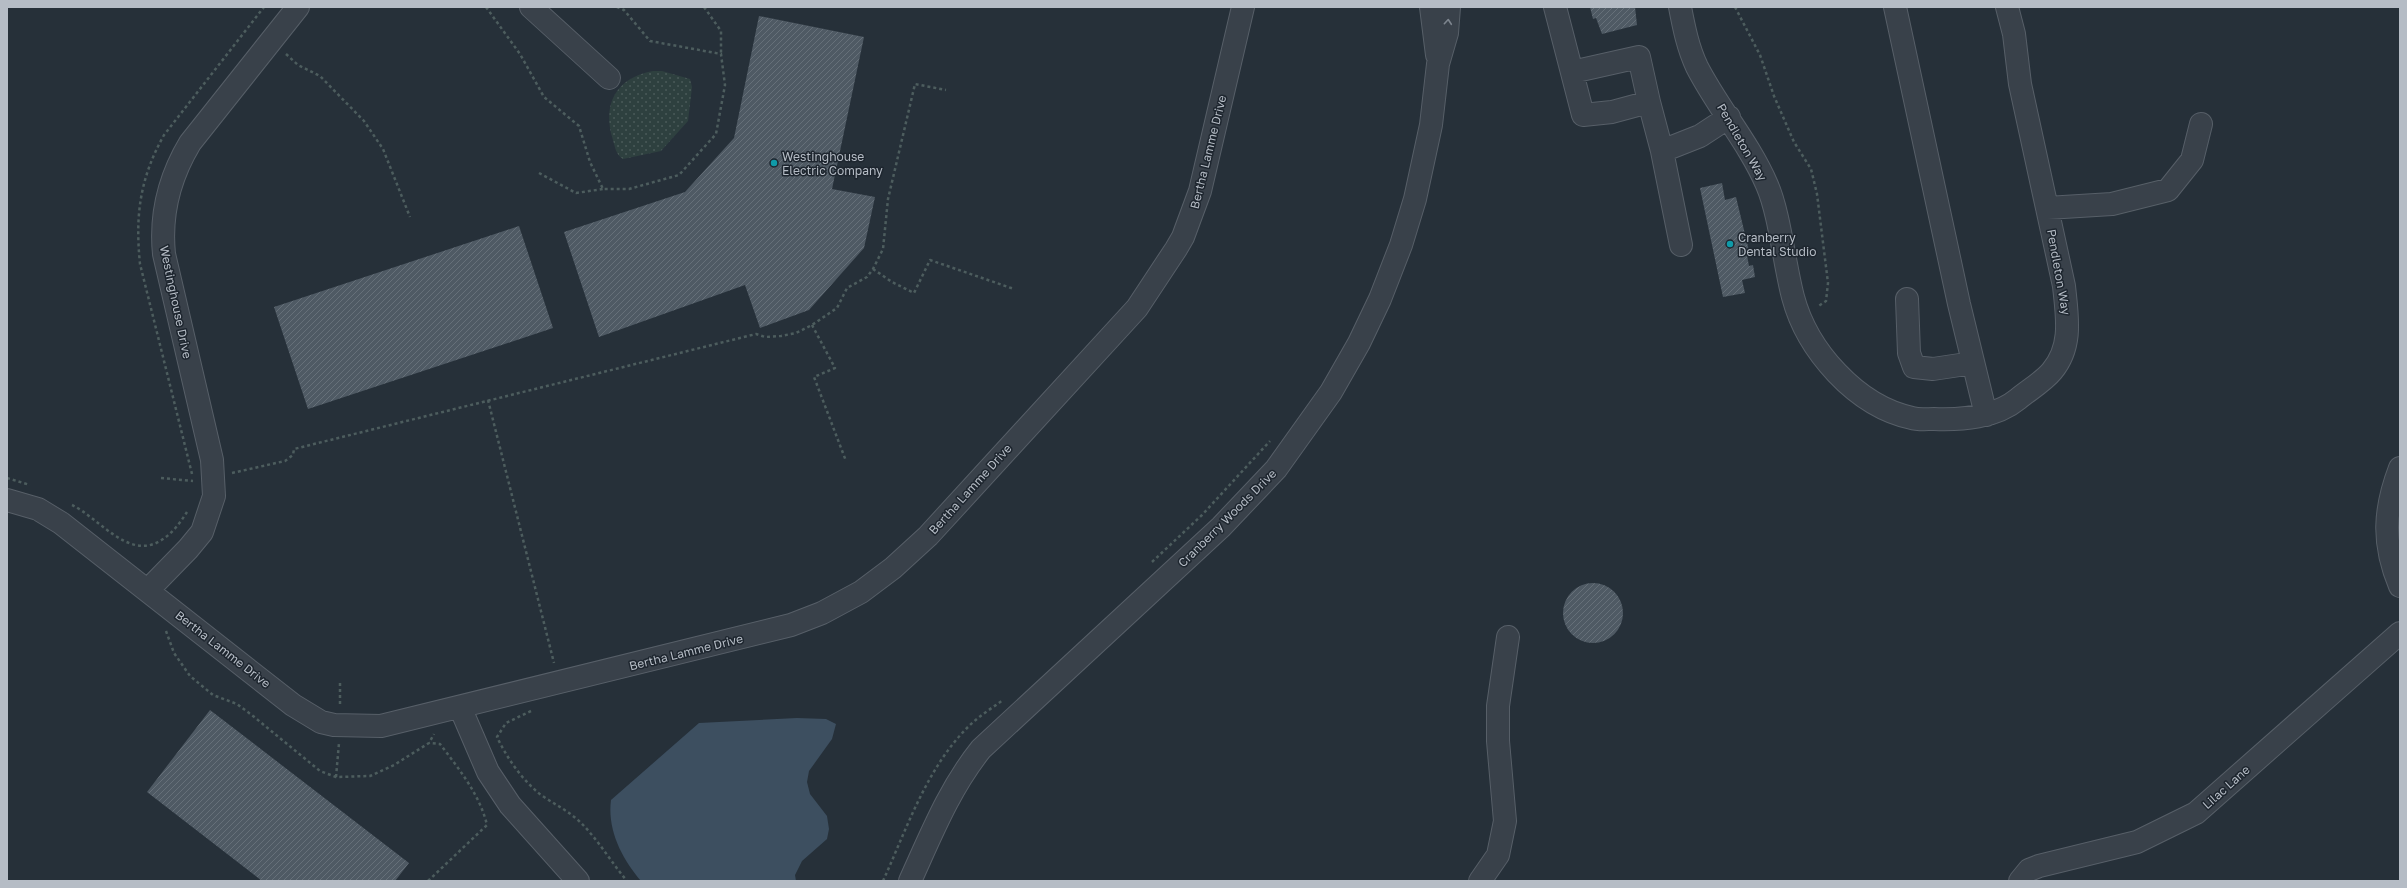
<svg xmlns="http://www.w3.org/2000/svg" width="2407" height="888" font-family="'Golos Text',sans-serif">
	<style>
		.park { fill: url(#park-dots) }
		.water { fill: #3d4f60 }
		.building { fill: url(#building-hatch) }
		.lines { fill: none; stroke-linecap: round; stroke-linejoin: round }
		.minor-casing { stroke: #575f68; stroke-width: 24 }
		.path { stroke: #4d5d5e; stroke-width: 2.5; stroke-dasharray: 3 3; stroke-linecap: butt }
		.minor { stroke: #39414a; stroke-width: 22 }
		.oneway { stroke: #7d858e }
		.culture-dot { fill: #0f9aa8; stroke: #1e262f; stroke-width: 1.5 }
		.labels { text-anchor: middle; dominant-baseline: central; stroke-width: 3; stroke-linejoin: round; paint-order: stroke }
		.street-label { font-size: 12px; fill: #b5bcc5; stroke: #1e262f }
		.poi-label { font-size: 12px; fill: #b5bcc5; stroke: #1e262f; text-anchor: start }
	</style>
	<defs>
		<pattern id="park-dots" width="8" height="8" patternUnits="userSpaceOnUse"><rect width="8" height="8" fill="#2e403f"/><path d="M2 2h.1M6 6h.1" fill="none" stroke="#4a5a59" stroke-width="1.8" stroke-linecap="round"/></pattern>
		<pattern id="building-hatch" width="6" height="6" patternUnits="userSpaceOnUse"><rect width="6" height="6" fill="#4f5a64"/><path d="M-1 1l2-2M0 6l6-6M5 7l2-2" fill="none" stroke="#667079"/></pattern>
	</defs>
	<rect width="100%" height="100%" fill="#263039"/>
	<!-- park -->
	<path class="park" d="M653,71H662L690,79L692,87L688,121L661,151L623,159C616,155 615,147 613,140C602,105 615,78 653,71Z"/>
	<!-- water -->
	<path class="water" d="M797,718L826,719L836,724L832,739L809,771L807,782L810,794L827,816L829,829L827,839L802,861L795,875L796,881H641C622,859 607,830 611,800L699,723Z"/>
	<!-- building -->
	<path class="building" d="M1590,7H1635L1637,25L1602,34L1596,18L1593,19Z
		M759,16L864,37L832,189L875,197L864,248L809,310L760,328L745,285L599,337L564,232L685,192L734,138Z
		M1722,183L1725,200L1736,197L1750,255H1747L1749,266L1753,265L1755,277L1742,280L1745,293L1723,297L1700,188Z
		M519,226L553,328L308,409L274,307Z
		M1563 613a30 30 0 1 1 60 0a30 30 0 1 1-60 0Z
		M210,710L409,863L395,881H262L147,792Z"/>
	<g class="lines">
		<!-- minor casing -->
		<g class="minor-casing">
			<path id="minor" d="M531,7L609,78
				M1431,7L1437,55
				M1555,7L1583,115L1612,112L1649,102L1662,151L1681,245
				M1680,7C1684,28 1688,48 1697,67C1718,108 1749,143 1767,185C1780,215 1784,263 1793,297C1807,350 1856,406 1912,418C1918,420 1927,419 1934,419C1962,420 1995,418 2018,399C2029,390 2044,381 2052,371C2073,346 2067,316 2064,286L2020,84L2014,34L2007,7
				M1895,7L1959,304L1986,415
				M1572,72L1639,57L1649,102
				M1662,151L1700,136L1729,117
				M2047,208L2112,204L2168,190L2192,160L2201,124
				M1907,299L1909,353L1914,367L1933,369L1973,363
				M2400,468C2384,510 2382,543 2400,586
				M7,500L38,509L61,523L293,705L321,722L334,725L381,726L791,625L822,613L861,592L893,568L928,536L1137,308L1176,249L1183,237L1200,191L1243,7
				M148,590L188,549L202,532L214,496L212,460L164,254C160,214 169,178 190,143L298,7
				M460,707L488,772L510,805L578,881
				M910,881C931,835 949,789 981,749L1221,527L1276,469L1331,392L1359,343L1380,299L1401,245L1415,199L1431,125L1438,64L1447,33L1449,7
				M1480,881L1498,855L1505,821L1498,741V706L1508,637
				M2020,881L2029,870L2039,866L2137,842L2196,813L2400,633"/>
		</g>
		<!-- path -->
		<path class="path" d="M486,7L520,54L544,97L579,126L590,162L603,189H629L679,175L716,134L725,85L721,54L650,41L624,10L617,7
			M704,7L721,31V54
			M1735,7L1760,55L1774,96L1794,142L1811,169L1817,194L1828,283L1826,301L1817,307
			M286,54L298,65L320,76L364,121L383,149L410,217
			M539,173L576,193L603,189
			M873,269L892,282L914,293L930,260L1014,289
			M812,325L835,368L814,377L846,461
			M488,400L554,663
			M232,473L285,461L293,455L294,449L756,334L765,337L781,336L796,333L812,325L837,308L847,288L867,277L873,269L883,249L888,199L915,84L946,90
			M192,474L140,264C135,215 140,178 164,135L264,7
			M7,478L30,485
			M161,478L193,481
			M72,505C99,518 128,560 160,541C172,534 180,523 187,512
			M1152,562L1202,515L1270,441
			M166,631L174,653L190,676L213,695L237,704L253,716L320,771L336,777L370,776L394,765L429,743L434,734
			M340,683V706
			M531,711L506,723L497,737C507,758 522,780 541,795C554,804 567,810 579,821C597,838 611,862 627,881
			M336,777L339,743
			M428,881L487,825C480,795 459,769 440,744L429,743
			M883,881C907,828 927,767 969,726C979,716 992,708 1003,700"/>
		<!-- minor -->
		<use href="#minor" class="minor"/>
	</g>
	<!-- one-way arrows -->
	<defs><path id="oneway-chevron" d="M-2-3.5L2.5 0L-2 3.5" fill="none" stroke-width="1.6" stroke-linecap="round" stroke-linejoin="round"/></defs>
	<use class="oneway" href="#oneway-chevron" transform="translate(1448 22) rotate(-85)"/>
	<!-- markers -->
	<g class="culture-dot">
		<circle cx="774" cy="163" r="4"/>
		<circle cx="1730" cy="244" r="4"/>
	</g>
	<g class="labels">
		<!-- street labels -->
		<g class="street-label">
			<text transform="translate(1742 142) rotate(60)">Pendleton Way</text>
			<text transform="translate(1208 152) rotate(-76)">Bertha Lamme Drive</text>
			<text transform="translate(2059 272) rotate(80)">Pendleton Way</text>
			<text transform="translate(176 302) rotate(78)">Westinghouse Drive</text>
			<text transform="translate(970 489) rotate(-48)">Bertha Lamme Drive</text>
			<text transform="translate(1227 518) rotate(-45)">Cranberry Woods Drive</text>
			<text transform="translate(223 649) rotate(38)">Bertha Lamme Drive</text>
			<text transform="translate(686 652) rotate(-14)">Bertha Lamme Drive</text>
			<text transform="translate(2226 787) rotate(-42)">Lilac Lane</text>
		</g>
		<!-- poi labels -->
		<g class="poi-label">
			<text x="782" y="156">Westinghouse<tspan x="782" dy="14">Electric Company</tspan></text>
			<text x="1738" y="237">Cranberry<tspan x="1738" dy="14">Dental Studio</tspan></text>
		</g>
	</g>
	<!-- border -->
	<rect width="2407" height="888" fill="none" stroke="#b5bcc5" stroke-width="16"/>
</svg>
